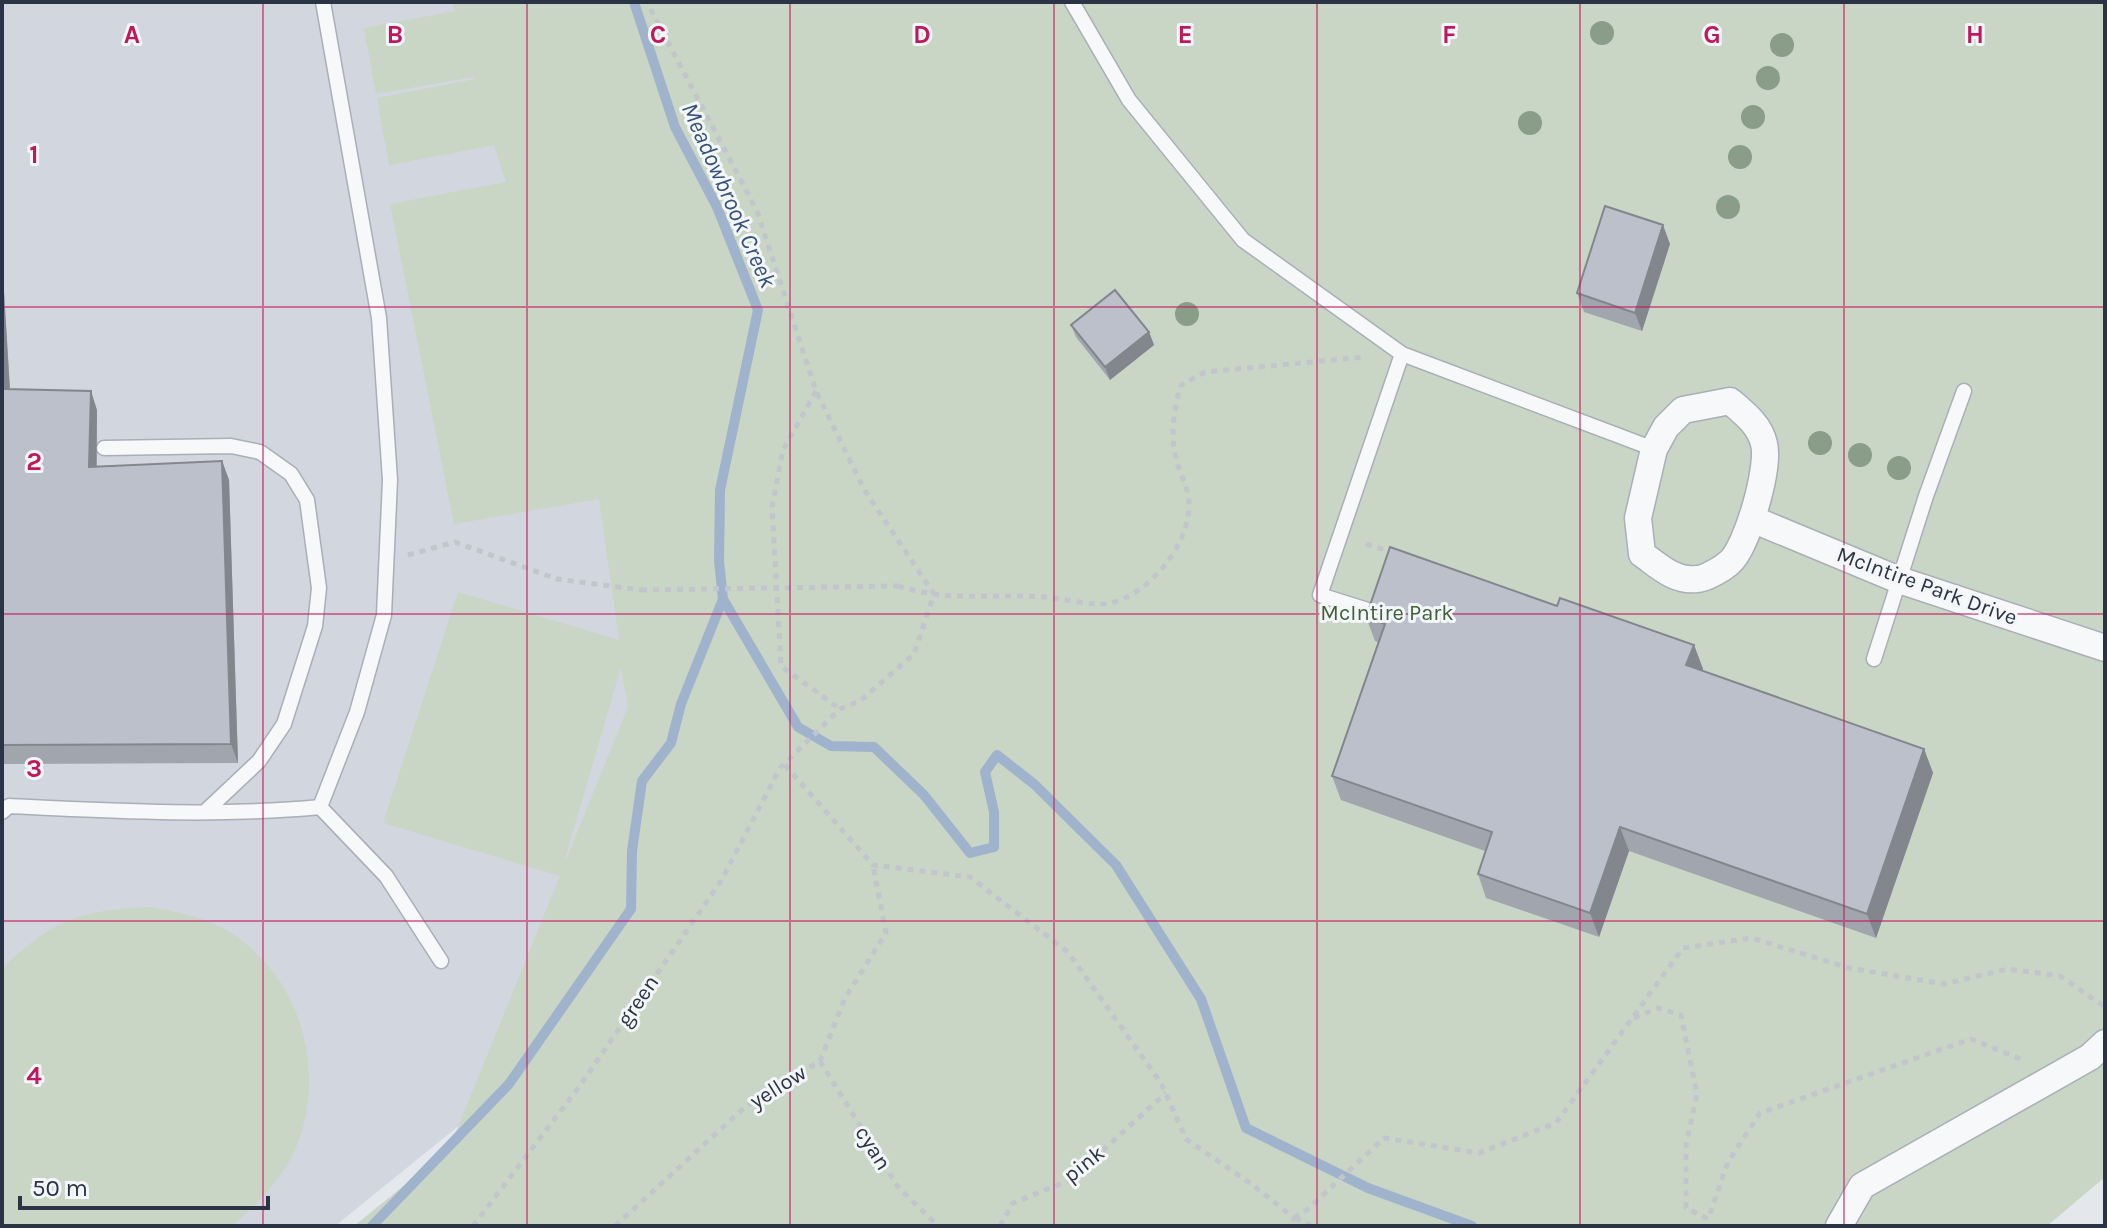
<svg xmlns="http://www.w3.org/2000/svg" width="2107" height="1228" font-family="Karla,sans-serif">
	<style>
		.built { fill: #d2d6de }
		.green { fill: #c9d6c5; fill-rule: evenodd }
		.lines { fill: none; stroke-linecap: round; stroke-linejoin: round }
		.stream { stroke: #9fb4cc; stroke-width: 10 }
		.lane-casing { stroke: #a9aeb7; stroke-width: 17 }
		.street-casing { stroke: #a9aeb7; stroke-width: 29 }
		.path { stroke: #c2c5cb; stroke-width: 5; stroke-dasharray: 6 6; stroke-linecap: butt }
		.lane { stroke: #f7f8fa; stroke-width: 14 }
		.street { stroke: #f7f8fa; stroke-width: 26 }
		.path-bridge { stroke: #c2c5cb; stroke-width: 5; stroke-dasharray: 6 6; stroke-linecap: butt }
		.tree { fill: #899d89 }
		.wall { fill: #a1a5ae }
		.shaded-wall { fill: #83868d }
		.building { fill: #bbc0ca; stroke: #83868d; stroke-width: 2 }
		.grid { fill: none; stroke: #c2185b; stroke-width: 2; stroke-opacity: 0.55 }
		.labels { text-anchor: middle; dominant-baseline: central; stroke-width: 6; stroke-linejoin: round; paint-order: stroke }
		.street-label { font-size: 22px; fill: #2b3445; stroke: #f4f6f9 }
		.park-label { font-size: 22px; fill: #3f6138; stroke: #f4f6f9 }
		.water-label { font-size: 24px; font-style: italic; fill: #34527a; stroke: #f4f6f9 }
		.grid-label { font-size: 26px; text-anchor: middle; font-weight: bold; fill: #c2185b; stroke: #f4f6f9; stroke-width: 6; stroke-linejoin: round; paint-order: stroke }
	</style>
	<rect width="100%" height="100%" fill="#e4e7ec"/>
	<!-- built -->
	<path class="built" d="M2,2H519L804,846L335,1226H2Z"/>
	<!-- green -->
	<path class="green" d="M452,2H2105V1177L2047,1226H354L449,1149L560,876L383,823L458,592L619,640L599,499L454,524L390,204L506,182L494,145L389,165L377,98L475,79L474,77L376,94L364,28L455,11ZM621,667L628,707L566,860L565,859Z
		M150,907C178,912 206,917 231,933C302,978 328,1074 295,1150C281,1180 257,1204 233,1226H2V969C52,920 80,910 150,907Z"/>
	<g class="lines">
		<!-- stream -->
		<path class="stream" d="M634,2L675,127L717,207L758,310L720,490L719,561L723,599L798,727L831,746L874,747L924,795L970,853L994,847V812L985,772L997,755L1034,784L1116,865L1201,999L1246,1128L1368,1188L1472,1226
			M372,1226L509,1084L631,909L632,851L642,781L671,743L681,704L723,599"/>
		<!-- lane casing -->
		<g class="lane-casing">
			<path id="lane" d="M323,2L379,318L390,480L384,615L357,712L320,807L386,876L441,961
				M1072,2L1129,100L1243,240L1402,354L1654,449
				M104,448L231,446L260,452L291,474L307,500L319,588L315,626L284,724L259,761L207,810
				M1374,612L1320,595L1402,354
				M1874,659L1926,496L1964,391
				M2,812L9,806C112,811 217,817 320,807"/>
		</g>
		<!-- street casing -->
		<g class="street-casing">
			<path id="street" d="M1730,401C1744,413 1760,425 1764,444C1770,467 1747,547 1730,562C1724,568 1705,579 1697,579C1675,582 1659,566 1642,554L1638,518L1654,449L1666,427L1683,410Z
				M1752,519L1899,580L2105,648
				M1839,1226L1862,1186L2090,1057L2105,1043"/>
		</g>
		<!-- path -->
		<path class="path" d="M816,391L783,450L772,507L781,666L840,709
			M1366,544L1392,552
			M408,555L455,542L557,579L641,590
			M898,586C909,589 921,592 933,594C970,599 1007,594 1044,597C1062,598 1093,607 1110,603C1149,595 1190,544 1189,504C1189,487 1179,474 1176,458C1170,436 1174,406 1181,385L1205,372L1365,357
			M785,765L873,865L970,877L1068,952L1161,1083L1186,1139L1254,1186L1294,1218L1292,1226
			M1634,1018L1658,1008L1681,1015L1697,1094L1686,1145V1208L1708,1219L1728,1162L1760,1113L1971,1039L2023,1060
			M820,1061L898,1187L938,1226
			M1294,1218L1308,1209L1384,1138L1479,1153L1556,1123L1683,948L1752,938L1849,968L1944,984L2008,969L2060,976L2105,1007
			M1295,1218L1311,1226
			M473,1226L579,1087L721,881L780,768L840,709L860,701L914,654L934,594L865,491L816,391L757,211L652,12L650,2
			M615,1226L745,1107L820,1061L845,998L886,933L873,865
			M1000,1226L1013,1203L1070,1180L1166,1093"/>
		<!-- lane -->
		<use href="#lane" class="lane"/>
		<!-- street -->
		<use href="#street" class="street"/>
		<!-- path-bridge -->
		<path class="path-bridge" d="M641,590L898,586"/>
	</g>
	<!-- trees -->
	<g class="tree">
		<circle cx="1602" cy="33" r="12"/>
		<circle cx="1782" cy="45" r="12"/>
		<circle cx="1768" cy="78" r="12"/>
		<circle cx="1753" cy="117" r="12"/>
		<circle cx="1530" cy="123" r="12"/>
		<circle cx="1740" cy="157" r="12"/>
		<circle cx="1728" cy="207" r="12"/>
		<circle cx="1187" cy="314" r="12"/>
		<circle cx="1820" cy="443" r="12"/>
		<circle cx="1860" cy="455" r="12"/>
		<circle cx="1899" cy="468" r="12"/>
	</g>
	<!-- wall -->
	<path class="wall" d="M1670,244L1642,331L1584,312L1577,293Z
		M2,259L10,389L97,410V467L222,461L229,480L238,763L2,764Z
		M1071,325L1149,332L1154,345L1110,380L1076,337Z
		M1557,606L1694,645L1703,669L1702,671L1924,749L1933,773L1876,938L1629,851L1599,937L1486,898L1478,874L1485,851L1341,800L1332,776L1378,642L1375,641L1366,617Z"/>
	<!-- shaded-wall -->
	<path class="shaded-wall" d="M1663,225L1670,244L1642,331L1635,313Z
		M2,259L11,408L5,389L2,349Z
		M1149,332L1154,345L1110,380L1105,367Z
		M91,391L97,410L96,486L89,467Z
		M222,461L229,480L238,763L231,744Z
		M1694,645L1703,669L1695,689L1686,665Z
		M1924,749L1933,773L1876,938L1867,914Z
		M1620,827L1629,851L1599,937L1590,913Z"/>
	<!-- building -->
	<path class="building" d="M1605,206L1663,225L1635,313L1577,293Z
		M1115,290L1149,332L1105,367L1071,325Z
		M2,349L5,389L91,391L89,467L222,461L231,744L2,745Z
		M1390,547L1557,606L1560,598L1694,645L1686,665L1924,749L1867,914L1620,827L1590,913L1478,874L1492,832L1332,776L1385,624L1366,617Z"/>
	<!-- grid -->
	<path class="grid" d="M263,2V1226M527,2V1226M790,2V1226M1054,2V1226M1317,2V1226M1580,2V1226M1844,2V1226M2,307H2105M2,614H2105M2,921H2105"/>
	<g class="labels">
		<!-- street labels -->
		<g class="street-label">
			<text transform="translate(1927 586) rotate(20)">McIntire Park Drive</text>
			<text transform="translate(638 1001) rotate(-56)">green</text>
			<text transform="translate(778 1087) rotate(-32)">yellow</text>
			<text transform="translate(873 1148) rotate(58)">cyan</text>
			<text transform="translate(1084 1164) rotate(-38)">pink</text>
		</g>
		<!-- park labels -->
		<g class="park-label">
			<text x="1387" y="613">McIntire Park</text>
		</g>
		<!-- water labels -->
		<g class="water-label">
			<text transform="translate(729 195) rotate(66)">Meadowbrook Creek</text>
		</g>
	</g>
	<g class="grid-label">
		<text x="132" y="43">A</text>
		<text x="395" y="43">B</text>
		<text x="658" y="43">C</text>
		<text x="922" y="43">D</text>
		<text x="1185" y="43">E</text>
		<text x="1449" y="43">F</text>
		<text x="1712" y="43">G</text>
		<text x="1975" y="43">H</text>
		<text x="34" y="163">1</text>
		<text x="34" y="470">2</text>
		<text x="34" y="777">3</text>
		<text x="34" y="1084">4</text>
	</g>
	<!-- border -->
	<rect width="2107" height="1228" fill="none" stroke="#2b3445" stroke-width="8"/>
	<!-- scale -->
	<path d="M20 1196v12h248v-12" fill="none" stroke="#2b3445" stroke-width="4"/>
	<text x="32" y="1196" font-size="24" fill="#2b3445" stroke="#f4f6f9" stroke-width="6" paint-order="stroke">50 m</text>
</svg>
